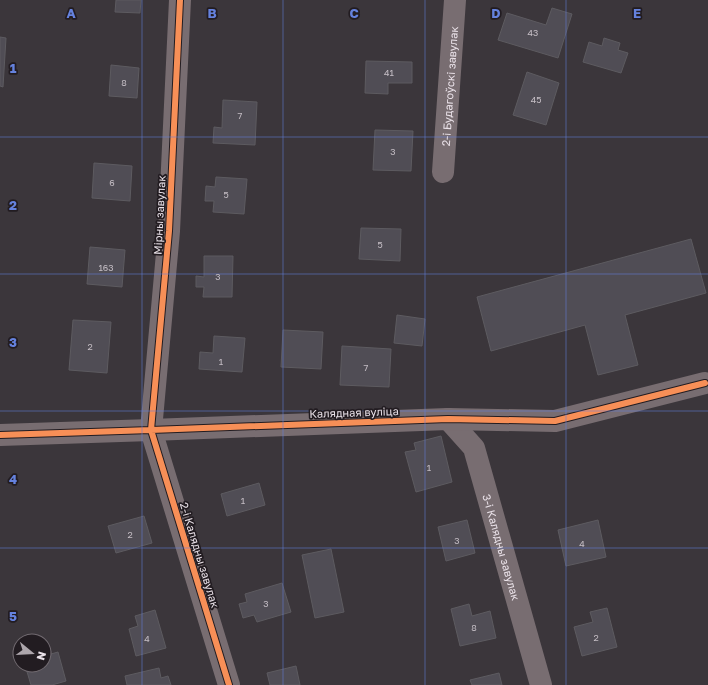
<svg xmlns="http://www.w3.org/2000/svg" width="708" height="685" font-family="'Golos Text',sans-serif">
	<style>
		.building { fill: #504d55; stroke: #5d5b60 }
		.lines { fill: none; stroke-linecap: round; stroke-linejoin: round }
		.street { stroke: #786d71; stroke-width: 22 }
		.cycleway-casing { stroke: #221c21; stroke-width: 8 }
		.cycleway { stroke: #f78f57; stroke-width: 6 }
		.grid { fill: none; stroke: #6582de; stroke-width: 1; stroke-opacity: 0.55 }
		.labels { text-anchor: middle; dominant-baseline: central; stroke-width: 3.5; stroke-linejoin: round; paint-order: stroke }
		.number-label { font-size: 9px; fill: #c4bdc4 }
		.street-label { font-size: 11px; fill: #eae2e9; stroke: #221c21 }
		.grid-label { font-size: 13px; text-anchor: middle; font-weight: bold; fill: #6582de; stroke: #221c21; stroke-width: 3.5; stroke-linejoin: round; paint-order: stroke }
	</style>
	<rect width="100%" height="100%" fill="#3b363b"/>
	<!-- building -->
	<path class="building" d="M116,0H141L140,13L115,12Z
		M552,8L572,14L558,58L498,40L507,13L546,25Z
		M0,37L6,38L3,87L0,86Z
		M604,38L620,43L618,50L628,53L621,73L583,62L589,42L602,46Z
		M366,61L412,62V83H388V94L365,93Z
		M111,65L139,68L137,98L109,96Z
		M527,72L559,83L546,125L513,115Z
		M223,100L257,102L255,145L213,143L214,127L222,128Z
		M375,130L413,131L411,171L373,170Z
		M94,163L132,166L130,201L92,198Z
		M216,177L247,179L244,214L213,212L214,201H205L206,186L215,187Z
		M361,228L401,229L400,261L359,259Z
		M691,239L706,293L625,315L638,365L598,375L585,325L491,351L477,297Z
		M90,247L125,250L122,287L87,284Z
		M204,256H233L232,297H203L204,287H196V276L204,277Z
		M397,315L425,319L422,346L394,343Z
		M73,320L111,322L107,373L69,370Z
		M283,330L323,332L321,369L281,367Z
		M214,336L245,338L242,372L199,369L200,352L213,353Z
		M342,346L391,349L389,387L340,385Z
		M441,436L452,482L416,492L405,452L416,450L414,443Z
		M259,483L265,505L227,516L221,494Z
		M144,516L152,543L116,553L108,526Z
		M467,520L475,553L446,561L438,527Z
		M598,520L606,557L566,566L558,530Z
		M331,549L344,612L315,618L302,555Z
		M282,583L291,612L257,622L254,615L243,618L239,604L247,602L245,594Z
		M469,604L472,616L490,611L496,638L460,646L451,609Z
		M607,608L617,647L582,656L574,627L593,622L590,612Z
		M155,610L166,648L136,656L129,629L138,626L135,616Z
		M58,652L66,681L52,685H31L25,665H44V656Z
		M296,666L300,685H270L267,673Z
		M159,668L161,678L168,676L171,685H127L125,676Z
		M499,673L502,685H472L470,680Z"/>
	<g class="lines">
		<!-- street -->
		<g class="street">
			<path d="M180,0L169,231L151,430L229,685"/>
			<path id="s1" d="M443,172L455,0"/>
			<path id="s2" d="M448,419L474,448L541,685"/>
			<path d="M0,435L151,430L448,419L555,421L705,383"/>
		</g>
		<!-- cycleway casing -->
		<g class="cycleway-casing">
			<path id="cycleway" d="M180,0L169,231L151,430L229,685
				M0,435L151,430L448,419L555,421L705,383"/>
		</g>
		<!-- cycleway -->
		<use href="#cycleway" class="cycleway"/>
	</g>
	<!-- grid -->
	<path class="grid" d="M142,0V685M283,0V685M425,0V685M566,0V685M0,137H708M0,274H708M0,411H708M0,548H708"/>
	<g class="labels">
		<!-- number labels -->
		<g class="number-label">
			<text x="533" y="32">43</text>
			<text x="389" y="72">41</text>
			<text x="124" y="82">8</text>
			<text x="536" y="99">45</text>
			<text x="240" y="115">7</text>
			<text x="393" y="151">3</text>
			<text x="112" y="182">6</text>
			<text x="226" y="194">5</text>
			<text x="380" y="244">5</text>
			<text x="106" y="267">163</text>
			<text x="218" y="276">3</text>
			<text x="90" y="346">2</text>
			<text x="221" y="361">1</text>
			<text x="366" y="367">7</text>
			<text x="429" y="467">1</text>
			<text x="243" y="500">1</text>
			<text x="130" y="534">2</text>
			<text x="457" y="540">3</text>
			<text x="582" y="543">4</text>
			<text x="266" y="603">3</text>
			<text x="474" y="627">8</text>
			<text x="596" y="637">2</text>
			<text x="147" y="638">4</text>
		</g>
		<!-- street labels -->
		<g class="street-label">
			<text stroke="none"><textPath href="#s1" startOffset="86">2-і Будагоўскі завулак</textPath></text>
			<text transform="translate(159 215) rotate(-87)">Мірны завулак</text>
			<text transform="translate(354 412) rotate(-2)">Калядная вуліца</text>
			<text stroke="none"><textPath href="#s2" startOffset="142">3-і Калядны завулак</textPath></text>
			<text transform="translate(200 555) rotate(73)">2-і Калядны завулак</text>
		</g>
	</g>
	<g class="grid-label">
		<text x="71" y="18">A</text>
		<text x="212" y="18">B</text>
		<text x="354" y="18">C</text>
		<text x="496" y="18">D</text>
		<text x="637" y="18">E</text>
		<text x="13" y="73">1</text>
		<text x="13" y="210">2</text>
		<text x="13" y="347">3</text>
		<text x="13" y="484">4</text>
		<text x="13" y="621">5</text>
	</g>
	<!-- north arrow -->
	<g transform="translate(32 653) rotate(108)"><circle r="19" fill="#221c21" stroke="#726b71"/>
	<path d="M0-3L7 15L0 10L-7 15Z" fill="#ada6ac"/>
	<text y="-6" font-size="11" font-weight="bold" text-anchor="middle" fill="#eae2e9">N</text>
	</g>
</svg>
